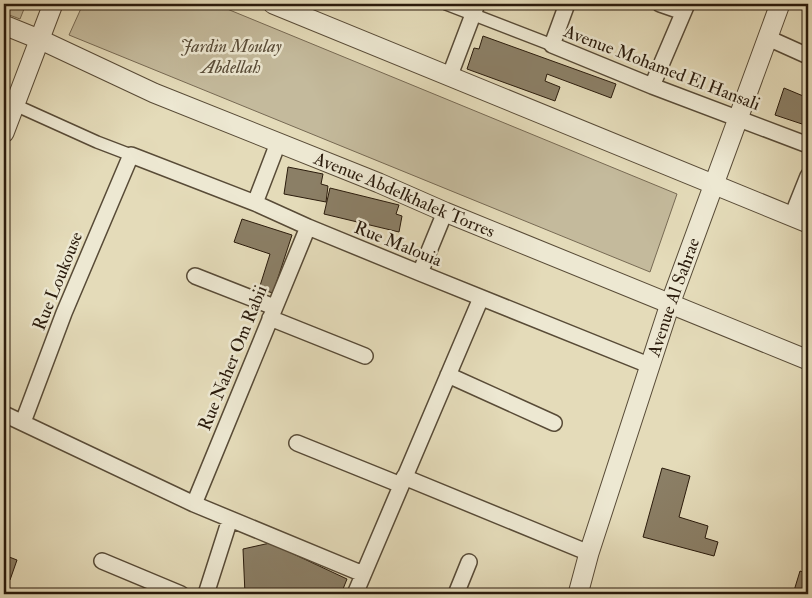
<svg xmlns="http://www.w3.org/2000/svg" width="812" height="598" font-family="'IM FELL Double Pica',serif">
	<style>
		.green { fill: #c4ba9c; stroke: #776a54 }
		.building { fill: #8b7f66; stroke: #2a1b0c }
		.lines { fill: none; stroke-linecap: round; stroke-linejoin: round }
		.pedestrian-casing { stroke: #584b37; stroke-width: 14 }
		.minor-casing { stroke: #584b37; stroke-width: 18 }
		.tertiary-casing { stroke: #584b37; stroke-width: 21 }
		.pedestrian { stroke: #ede8d2; stroke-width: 11 }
		.minor { stroke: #ede8d2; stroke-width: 15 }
		.tertiary { stroke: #ede8d2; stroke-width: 19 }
		.labels { text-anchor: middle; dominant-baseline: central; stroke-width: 5; stroke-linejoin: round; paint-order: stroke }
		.park-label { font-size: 18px; font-style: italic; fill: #584b37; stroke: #ede8d2 }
		.street-label { font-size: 18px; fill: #2a1b0c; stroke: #ede8d2 }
	</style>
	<rect width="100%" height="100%" fill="#e4dbb9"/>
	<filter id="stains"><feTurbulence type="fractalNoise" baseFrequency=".004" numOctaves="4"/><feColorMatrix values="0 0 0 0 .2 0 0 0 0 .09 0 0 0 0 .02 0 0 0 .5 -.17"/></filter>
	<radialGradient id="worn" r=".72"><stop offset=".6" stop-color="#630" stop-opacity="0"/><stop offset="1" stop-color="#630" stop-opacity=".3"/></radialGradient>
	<!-- green -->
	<path class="green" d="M4,4H26L20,19L4,13Z
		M83,4H215L677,194L650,272L69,35Z"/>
	<!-- building -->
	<path class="building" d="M483,36L616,84L611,98L547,74L545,81L560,87L555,101L467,69L474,48L479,49Z
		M784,88L808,98V126L775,115Z
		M288,167L323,174L321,184L328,186L326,202L284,194Z
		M330,188L399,205L396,214L402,216L399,232L324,214Z
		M242,219L292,235L273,293L259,289L270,254L234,242Z
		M662,468L690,476L679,517L708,526L705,538L718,542L714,556L643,537Z
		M270,543L347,579L341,594H245L243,549Z
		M4,555L17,560L10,580L4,578Z
		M800,571L808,574V594H793Z"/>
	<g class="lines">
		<!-- pedestrian casing -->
		<g class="pedestrian-casing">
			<path id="pedestrian" d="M446,4L552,45
				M15,105L97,142L131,155"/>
		</g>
		<!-- minor casing -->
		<g class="minor-casing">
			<path id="minor" d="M567,4L552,45L652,86L808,145
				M660,4L683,12
				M768,38L808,56
				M450,75L477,4
				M652,86L687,4
				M255,203L278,143
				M792,216L808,176
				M420,273L445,212
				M195,276L274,307
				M270,318L365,356
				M448,375L554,423
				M4,414L194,504L363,574
				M23,422L64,313L131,155L255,203L308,227L420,273L651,366
				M297,443L401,485
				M404,477L589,553
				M194,504L308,227
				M102,561L181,594
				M206,594L230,519
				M355,594L481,298
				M456,594L469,562"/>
		</g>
		<!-- tertiary casing -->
		<g class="tertiary-casing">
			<g id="tertiary">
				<path d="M273,4L808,223"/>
				<path id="s1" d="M4,25L41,40L154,93L379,183L445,212L808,360"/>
				<path d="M4,133L53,4"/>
				<path id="s2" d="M578,594L589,553L670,304L780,4"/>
			</g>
		</g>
		<!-- pedestrian -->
		<use href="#pedestrian" class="pedestrian"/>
		<!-- minor -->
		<use href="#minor" class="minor"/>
		<!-- tertiary -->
		<use href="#tertiary" class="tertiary"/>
	</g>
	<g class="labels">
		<!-- park labels -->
		<g class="park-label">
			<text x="231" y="46">Jardin Moulay<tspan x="231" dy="21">Abdellah</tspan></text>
		</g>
		<!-- street labels -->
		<g class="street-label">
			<text transform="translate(662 68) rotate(21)">Avenue Mohamed El Hansali</text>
			<text stroke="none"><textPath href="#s1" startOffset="435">Avenue Abdelkhalek Torres</textPath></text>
			<text transform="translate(398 244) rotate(22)">Rue Malouia</text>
			<text transform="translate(58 281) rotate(-68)">Rue Loukouse</text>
			<text stroke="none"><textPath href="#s2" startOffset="312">Avenue Al Sahrae</textPath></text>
			<text transform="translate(233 358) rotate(-68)">Rue Naher Om Rabii</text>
		</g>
	</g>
	<!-- margin -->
	<rect width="812" height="598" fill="none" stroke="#e4dbb9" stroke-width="20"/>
	<rect x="5" y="5" width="802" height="588" fill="none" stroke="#2a1b0c" stroke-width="2.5"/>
	<rect x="10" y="10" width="792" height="578" fill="none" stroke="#2a1b0c"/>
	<rect width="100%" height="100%" filter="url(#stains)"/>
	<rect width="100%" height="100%" fill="url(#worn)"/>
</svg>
